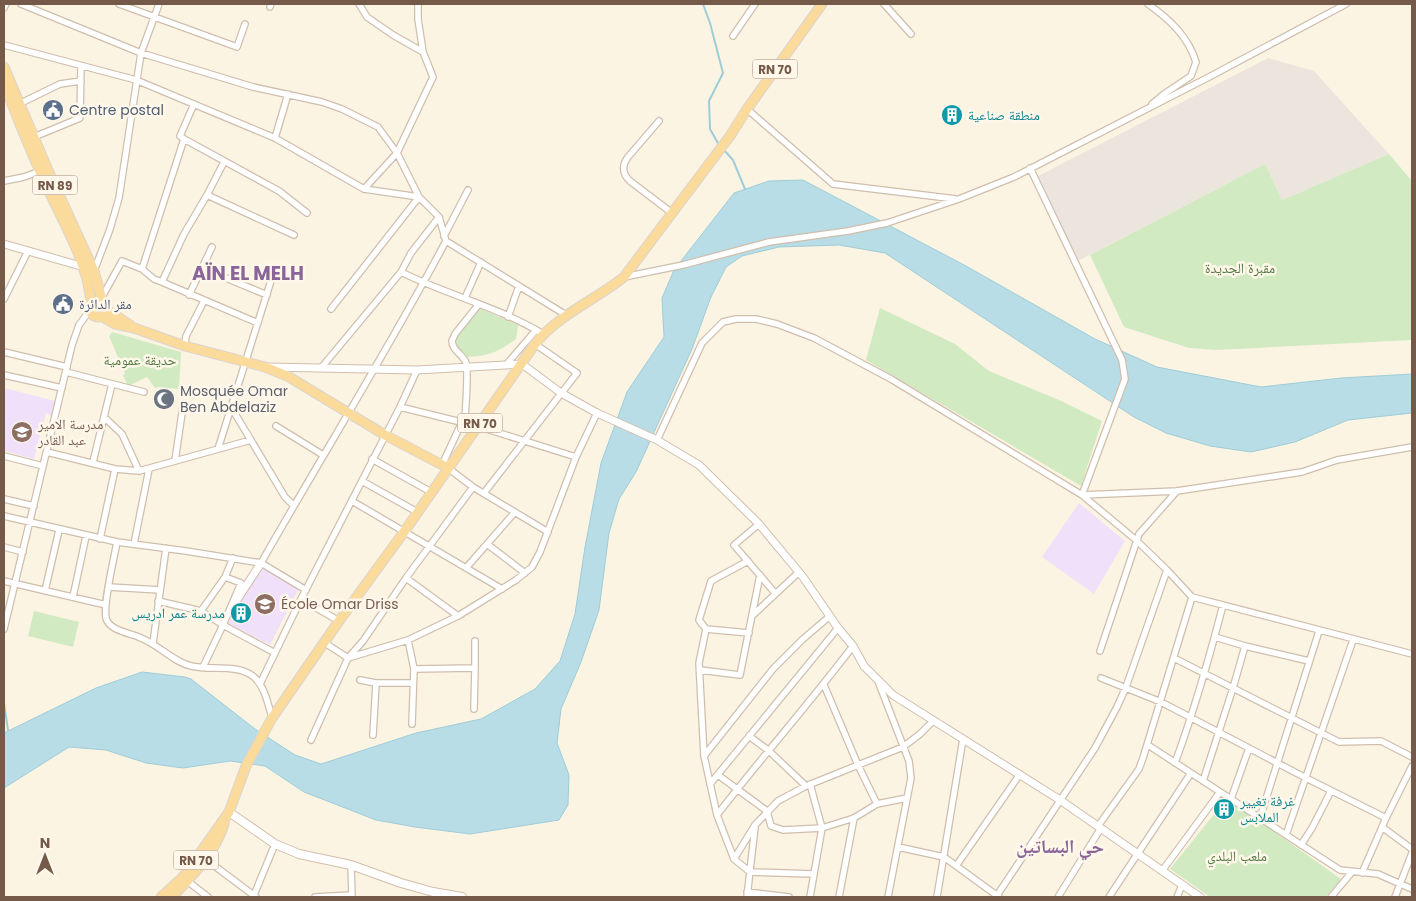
<svg xmlns="http://www.w3.org/2000/svg" width="1416" height="901" font-family="Poppins,'Noto Naskh Arabic',sans-serif">
	<style>
		.industrial { fill: #ece5de }
		.education { fill: #f1e0f9 }
		.green { fill: #d1eac2 }
		.water { fill: #b8dde6; stroke: #9ecdd8 }
		.lines { fill: none; stroke-linecap: round; stroke-linejoin: round }
		.stream { stroke: #9ecdd8; stroke-width: 2 }
		.minor-casing { stroke: #d0bead; stroke-width: 8 }
		.tertiary-casing { stroke: #d0bead; stroke-width: 9 }
		.secondary-casing { stroke: #d3beaa; stroke-width: 10 }
		.primary-casing { stroke: #dbd4d0; stroke-width: 11 }
		.minor { stroke: #fff; stroke-width: 5.5 }
		.tertiary { stroke: #fff; stroke-width: 7 }
		.secondary { stroke: #fff; stroke-width: 8 }
		.primary { stroke: #fbdb9b; stroke-width: 9 }
		.labels { text-anchor: middle; dominant-baseline: central; stroke-width: 5; stroke-linejoin: round; paint-order: stroke }
		.shield { fill: #fff7ea; stroke: #9e8979; stroke-width: 1 }
		.shield-label { font-size: 12px; font-weight: bold; fill: #755a49 }
		.service-label { font-size: 14px; fill: #4e5e75; stroke: #fff7ea; text-anchor: start }
		.culture-label { font-size: 14px; fill: #0d838f; stroke: #fff7ea; text-anchor: start }
		.park-label { font-size: 14px; fill: #507a41; stroke: #fff7ea }
		.worship-label { font-size: 14px; fill: #5b616d; stroke: #fff7ea; text-anchor: start }
		.education-label { font-size: 14px; fill: #785e54; stroke: #fff7ea; text-anchor: start }
		.district-label { font-size: 19px; font-weight: bold; fill: #896598; stroke: #fff7ea }
	</style>
	<rect width="100%" height="100%" fill="#fcf4e3"/>
	<!-- industrial -->
	<path class="industrial" d="M1268,58L1314,71L1389,154L1282,200L1265,164L1078,261L1038,176Z"/>
	<!-- education -->
	<path class="education" d="M4,388L55,401L51,416L46,413L34,459L4,451Z
		M1079,503L1125,541L1094,594L1042,557Z
		M260,567L299,588L270,645L228,623Z"/>
	<!-- green -->
	<path class="green" d="M1389,154L1412,181V340L1216,350L1189,348L1124,327L1090,255L1265,164L1282,200Z
		M479,308L518,325L516,339C498,352 489,356 466,357L454,345L453,340Z
		M880,308L955,344L989,371L1059,400L1102,421L1081,486L866,360Z
		M112,332L181,352L179,389L158,387L155,388L147,377L128,386L123,375L125,374L109,336Z
		M34,611L79,622L73,647L28,636Z
		M1227,798L1341,879L1325,897H1210L1170,869Z"/>
	<!-- water -->
	<path class="water" d="M803,180L966,266L1095,339L1157,367L1261,387L1341,378L1412,374V413L1348,420L1295,442L1251,452L1210,446L1166,433L1134,417L885,253L839,245L779,247L742,256L726,267L711,297L692,349L636,472L619,499L609,533L599,610L581,662L561,709L557,743L569,775L568,805L559,820L470,834L415,827L376,820L304,792L265,766L230,761L183,768L146,763L106,750L69,747L4,788V733L96,688L142,672L185,677L191,679L255,729L295,755L321,764L416,733L481,719L535,689L560,661L575,614L585,547L601,463L627,392L664,337L662,298L674,270L734,193L769,181Z"/>
	<g class="lines">
		<!-- stream -->
		<path class="stream" d="M703,4L710,23L723,73L709,101L710,129L719,145
			M724,150L733,160L745,189
			M4,703L8,730"/>
		<!-- minor casing -->
		<g class="minor-casing">
			<path id="minor" d="M21,4L141,53L253,87L322,102L342,109L378,127L397,153L419,197L439,217L446,241
				M119,4L237,47L245,24
				M359,4L367,17L393,35L423,52
				M884,4L911,34
				M1148,4C1169,19 1188,36 1196,62L1191,76L1164,94L1152,104
				M270,7L271,4
				M4,8L6,4
				M733,36L755,4
				M4,45L136,80L275,138L364,189L419,197
				M19,104L60,84L81,81
				M747,109L833,184L956,199
				M659,121L628,157C622,165 622,174 630,181L672,213
				M34,137L80,118L81,66
				M275,138L288,94
				M184,139L180,136L194,104
				M1030,168L1122,360L1125,379L1082,495L1177,491L1302,472L1337,460L1412,447
				M4,181L24,177L43,170
				M364,189L397,153L433,77L423,52L418,19V4
				M207,195L294,235
				M444,236L468,190
				M202,268L267,295
				M142,269L184,139L279,191L307,213
				M93,270L94,271L110,229L119,198L141,53L159,4
				M401,272C447,295 499,307 543,334
				M624,277L683,265L769,242L848,231L887,223L959,199L1014,177L1209,77L1346,4
				M162,282L184,234L207,195L224,162
				M189,295L212,247
				M102,297L122,261L142,269L154,279L162,282L258,323
				M465,298L481,262
				M4,299L28,251
				M331,309L419,197
				M508,317L519,286
				M185,346L186,336L204,301
				M4,352L67,367
				M506,365L536,330
				M321,368L401,272L411,253L439,217
				M66,372L144,392
				M4,375L62,388
				M231,407L285,497L294,506
				M400,407L477,426L576,457
				M104,417L122,434L139,471
				M465,423C465,409 469,374 466,363C463,354 452,351 452,341L455,334L479,304
				M276,426L323,455
				M657,440L702,343L723,322L736,319H756L777,324L814,338L891,379L1082,495L1136,540L1167,570L1192,597L1412,654
				M218,449L275,268
				M47,452L115,469L139,471L251,440
				M4,456L43,466
				M372,459L431,492
				M175,461L183,406
				M93,462L112,384
				M442,465L462,422
				M448,468L473,487L548,532
				M362,481L417,512
				M484,493L577,373L535,344
				M4,499L34,506
				M352,501L502,589
				M4,516L117,542L186,551L261,563L306,590
				M759,524L734,545L775,593
				M100,539L115,469
				M117,542C114,559 103,603 106,618C109,631 131,633 141,638C159,645 173,662 191,666C211,671 237,663 254,677C265,687 268,704 272,718
				M134,544L149,469
				M487,544L525,573
				M4,547L23,552
				M748,561L711,581L699,620L706,629L699,663L704,756L717,815L734,859L750,872L814,874
				M261,563C322,456 388,350 446,241L566,315
				M466,568L515,512
				M406,578L458,616
				M4,581L106,605
				M109,587L160,590
				M45,591L59,530
				M73,597L86,536
				M301,599L339,621
				M158,601L201,611L223,625L275,653
				M201,611L225,577
				M753,615L799,572
				M4,629L72,345L79,325L90,310
				M706,629L749,633
				M1215,637L1245,646L1309,661
				M408,640L414,669L412,724
				M153,643L166,548
				M325,643L348,658L408,640L458,616L516,580L532,567L540,552L576,457L597,413
				M1100,651L1139,534L1177,491
				M1174,658L1339,742L1381,741L1412,757
				M203,667L223,625L241,583L225,577L233,558
				M414,669L475,668V641
				M700,670L740,675L760,575
				M1101,678L1161,702L1306,778L1386,818
				M360,680L376,683H413
				M878,681L909,761L911,778L888,897
				M260,684L301,599L400,407L417,370
				M824,685L858,765L877,804
				M474,709L475,668
				M373,735L376,683
				M749,736L768,750L806,786
				M311,740L348,658L363,641L406,578L473,487
				M1148,745L1340,870L1378,874L1412,889
				M704,756L773,669L803,639L830,616
				M1175,763C1194,711 1209,659 1223,605
				M718,775L767,811L771,826L783,830L822,828L854,818L877,804L907,798
				M1203,781L1233,688L1245,646
				M710,784L838,628
				M1231,799L1249,748
				M717,815C761,758 809,704 853,646
				M1260,818L1319,631
				M1098,826L1139,769L1143,758L1192,597
				M1382,827L1412,849
				M1286,835L1353,640
				M1301,845L1312,828L1331,791
				M898,847L944,857L999,897
				M204,858L256,897
				M734,859L755,825L778,801L806,786L903,747L920,734L933,721
				M351,865L352,897
				M956,866L1020,774
				M1162,871L1220,792
				M1362,873L1386,818L1412,766
				M186,880L208,897
				M747,892L789,897
				M254,895L275,844
				M315,897L352,895
				M747,897L755,827
				M810,897L822,828L810,784
				M839,897L854,818
				M937,897L963,739
				M996,897L1095,748L1117,707L1126,687L1167,570
				M1058,897L1101,828
				M1109,897L1191,773
				M1177,897L1182,885
				M1331,897L1352,872
				M1395,897L1412,853"/>
		</g>
		<!-- tertiary casing -->
		<g class="tertiary-casing">
			<path id="tertiary" d="M4,244L84,267
				M269,367L417,370L522,364L561,393L597,413L657,440L699,465L759,524L803,577L838,628L853,646L864,666L893,695L1060,800L1200,897
				M231,609L261,563"/>
		</g>
		<!-- secondary casing -->
		<g class="secondary-casing">
			<path id="secondary" d="M229,812L275,844L299,854L351,865L401,883L433,892L462,897"/>
		</g>
		<!-- primary casing -->
		<g class="primary-casing">
			<path id="primary" d="M4,67L47,168L94,271L103,303
				M4,84C18,119 31,153 47,187C63,222 89,265 91,304
				M90 309a8 8 0 1 1 16 0a8 8 0 1 1-16 0Z
				M106,309L130,325
				M101,316L115,324L134,328L185,346L265,367L289,377L385,435L448,468
				M161,897L183,877L229,812L246,766L272,718L339,621L404,532L535,344C558,315 595,300 624,277L730,136L747,109L822,4
				M171,897C190,880 222,844 225,818"/>
		</g>
		<!-- minor -->
		<use href="#minor" class="minor"/>
		<!-- tertiary -->
		<use href="#tertiary" class="tertiary"/>
		<!-- secondary -->
		<use href="#secondary" class="secondary"/>
		<!-- primary -->
		<use href="#primary" class="primary"/>
	</g>
	<!-- icons -->
	<defs>
		<g id="civic-disc" transform="scale(1.125)"><circle r="9.5" fill="#5c6f8a" stroke="#fff7ea"/><path d="M-.6-6.5H3V-4.5H.6V-3L4-1V1h2V6H-6V1h2V-1L-.6-3ZM-1.2 2.5V6h2.4V2.5Z" fill="#fff"/></g>
		<g id="building-disc" transform="scale(1.125)"><circle r="9.5" fill="#0f9aa8" stroke="#fff7ea"/><path d="M-4-6H4V6H1V3H-1V6H-4ZM-2.5-4.3h1.7v1.8h-1.7ZM.8-4.3h1.7v1.8H.8ZM-2.5-1h1.7V.8h-1.7ZM.8-1h1.7V.8H.8Z" fill="#fff"/></g>
		<g id="mosque-disc" transform="scale(1.125)"><circle r="9.5" fill="#6b7280" stroke="#fff7ea"/><path d="M3.5-4.9A6 6 0 1 0 3.5 4.9A5 5 0 1 1 3.5-4.9Z" fill="#fff"/></g>
		<g id="school-disc" transform="scale(1.125)"><circle r="9.5" fill="#8d6e63" stroke="#fff7ea"/><path d="M0-5L7-2L0 1L-7-2ZM-4 1L0 2.5L4 1V4Q0 6-4 4Z" fill="#fff"/></g>
	</defs>
	<g fill-rule="evenodd">
		<use href="#civic-disc" x="53" y="110"/>
		<use href="#building-disc" x="952" y="115"/>
		<use href="#civic-disc" x="63" y="304"/>
		<use href="#mosque-disc" x="164" y="399"/>
		<use href="#school-disc" x="22" y="432"/>
		<use href="#school-disc" x="265" y="604"/>
		<use href="#building-disc" x="241" y="613"/>
		<use href="#building-disc" x="1224" y="809"/>
	</g>
	<g class="labels">
		<!-- shield labels -->
		<g class="shield">
			<rect x="752.5" y="59.5" width="45" height="19" rx="4"/>
			<rect x="32.5" y="175.5" width="45" height="19" rx="4"/>
			<rect x="457.5" y="413.5" width="45" height="19" rx="4"/>
			<rect x="173.5" y="850.5" width="45" height="19" rx="4"/>
		</g>
		<g class="shield-label">
			<text x="775" y="69">RN 70</text>
			<text x="55" y="185">RN 89</text>
			<text x="480" y="423">RN 70</text>
			<text x="196" y="860">RN 70</text>
		</g>
		<!-- service labels -->
		<g class="service-label">
			<text x="69" y="110">Centre postal</text>
			<text x="79" y="304">مقر الدائرة</text>
		</g>
		<!-- culture labels -->
		<g class="culture-label">
			<text x="968" y="115">منطقة صناعية</text>
			<text x="225" y="613" text-anchor="end">مدرسة عمر ادريس</text>
			<text x="1240" y="801">غرفة تغيير<tspan x="1240" dy="16">الملابس</tspan></text>
		</g>
		<!-- park labels -->
		<g class="park-label">
			<text x="1240" y="268">مقبرة الجديدة</text>
			<text x="140" y="360">حديقة عمومية</text>
			<text x="1237" y="856">ملعب البلدي</text>
		</g>
		<!-- worship labels -->
		<g class="worship-label">
			<text x="180" y="391">Mosquée Omar<tspan x="180" dy="16">Ben Abdelaziz</tspan></text>
		</g>
		<!-- education labels -->
		<g class="education-label">
			<text x="38" y="424">مدرسة الامير<tspan x="38" dy="16">عبد القادر</tspan></text>
			<text x="281" y="604">École Omar Driss</text>
		</g>
		<!-- district labels -->
		<g class="district-label">
			<text x="248" y="273">AÏN EL MELH</text>
			<text x="1060" y="846">حي البساتين</text>
		</g>
	</g>
	<!-- border -->
	<rect width="1416" height="901" fill="none" stroke="#755a49" stroke-width="10"/>
	<!-- north arrow -->
	<g transform="translate(45 856)" stroke="#fff7ea" stroke-width="4" paint-order="stroke">
	<path d="M0-4L9 19L0 12L-9 19Z" fill="#755a49"/>
	<text y="-8" font-size="14" font-weight="bold" text-anchor="middle" fill="#755a49">N</text>
	</g>
</svg>
